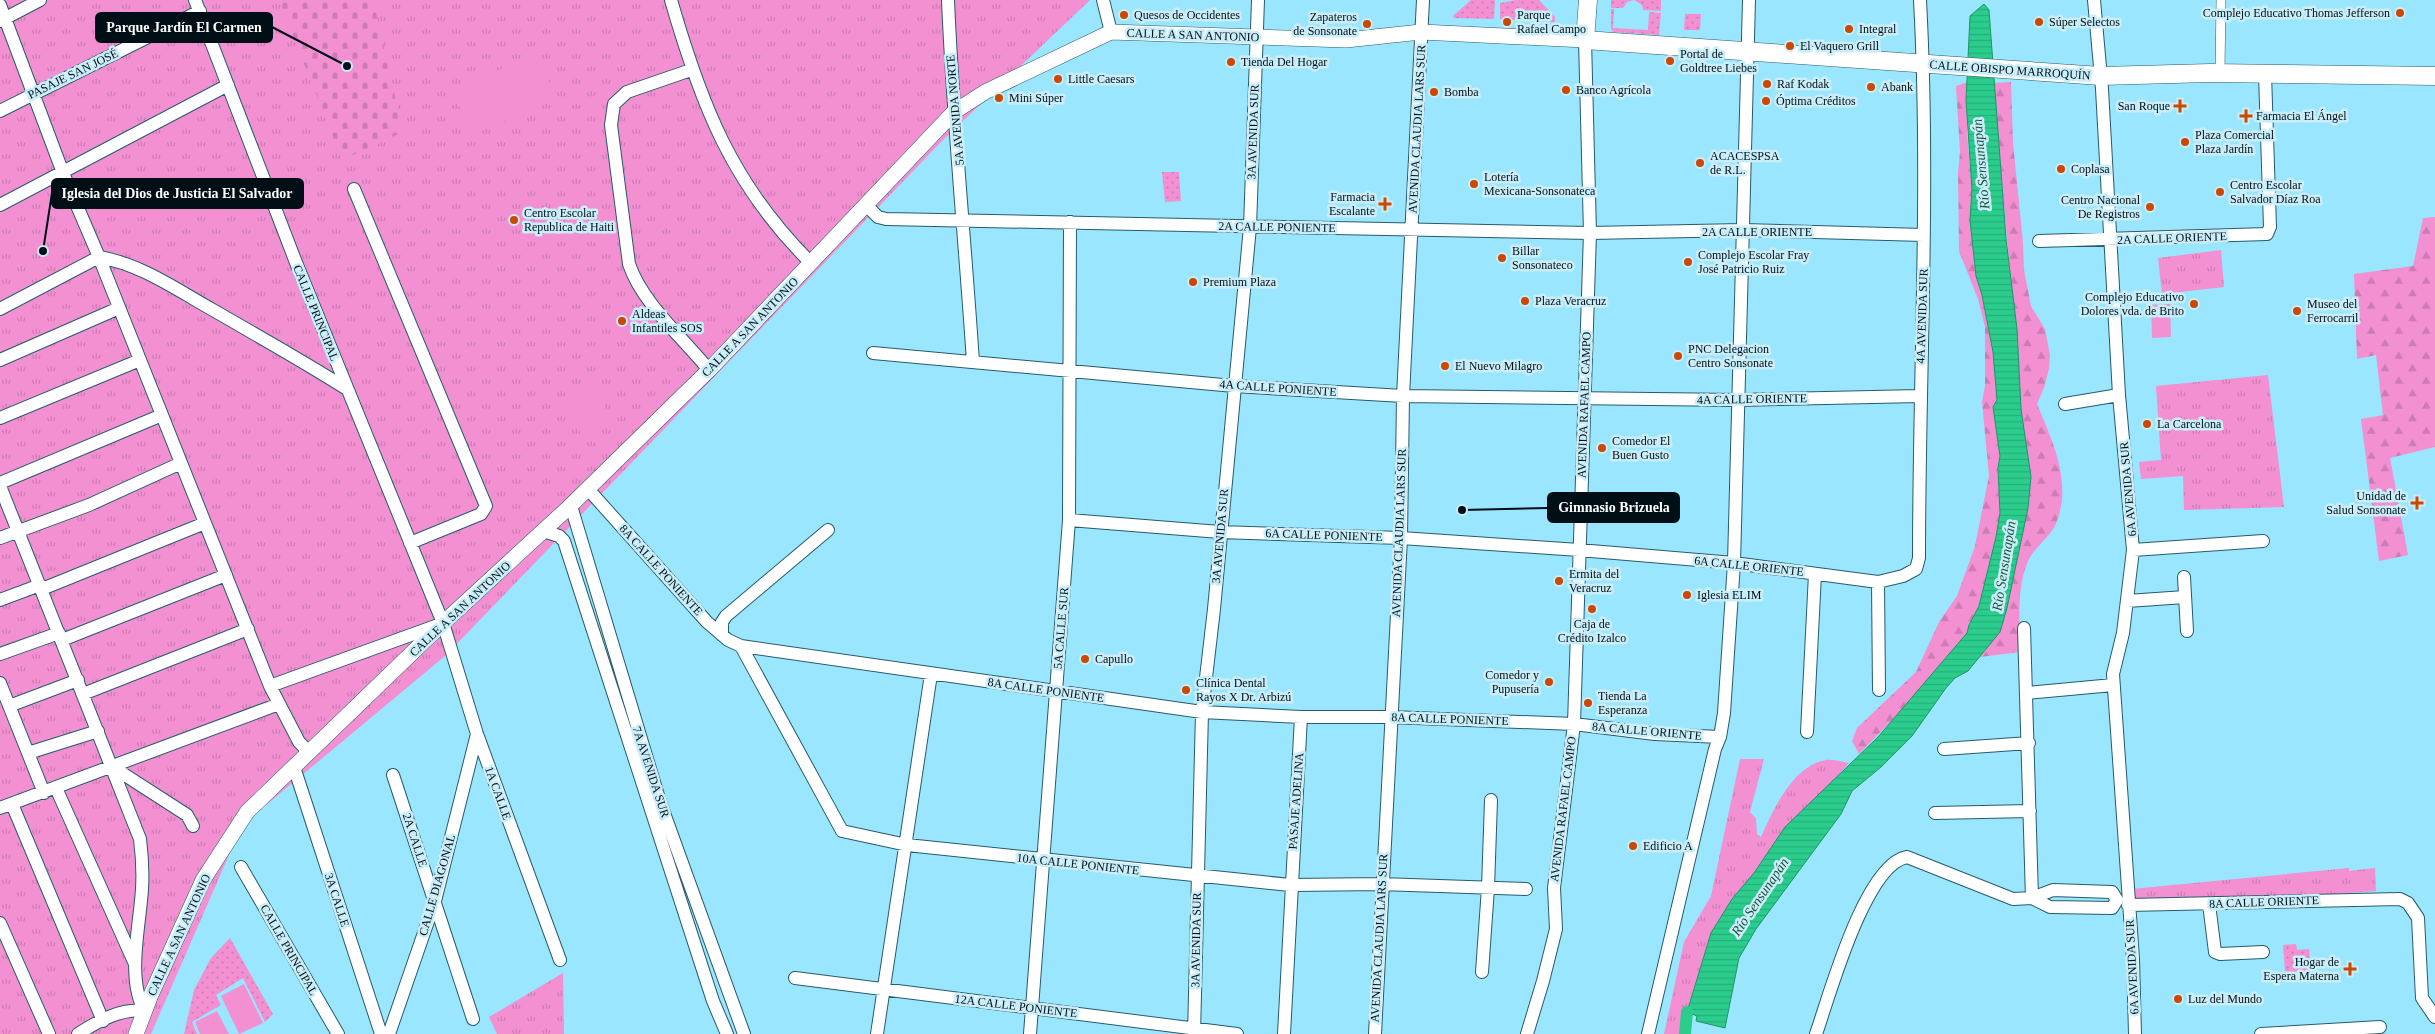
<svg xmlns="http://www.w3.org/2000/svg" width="2435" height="1034" font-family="Georgia,serif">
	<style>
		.grass { fill: url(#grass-tufts) }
		.forest { fill: url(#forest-firs) }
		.cemetery { fill: url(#cemetery-stones) }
		.garden { fill: url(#garden-dots) }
		.pitch { fill: #f290d2 }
		.water { fill: url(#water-rules); stroke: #1e9468 }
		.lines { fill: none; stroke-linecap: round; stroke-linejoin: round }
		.canal { stroke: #2bcd8c; stroke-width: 12 }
		.pedestrian-casing { stroke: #265b6b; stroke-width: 10 }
		.minor-casing { stroke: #265b6b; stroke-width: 14 }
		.tertiary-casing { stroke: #265b6b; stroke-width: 16 }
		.secondary-casing { stroke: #265b6b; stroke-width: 19 }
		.pedestrian { stroke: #fff; stroke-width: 9 }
		.minor { stroke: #fff; stroke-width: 12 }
		.tertiary { stroke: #fff; stroke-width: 15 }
		.secondary { stroke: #fff; stroke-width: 18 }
		.poi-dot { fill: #cc4700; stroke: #c9edf9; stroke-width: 2 }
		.labels { text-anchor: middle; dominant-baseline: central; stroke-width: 5; stroke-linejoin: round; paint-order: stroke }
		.poi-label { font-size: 12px; fill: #000f15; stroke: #c9edf9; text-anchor: start }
		.street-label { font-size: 12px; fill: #000f15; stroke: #c9edf9 }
		.water-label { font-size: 14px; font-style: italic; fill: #19543a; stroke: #c9edf9 }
		.leader { fill: none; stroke: #000f15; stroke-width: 2 }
		.callout-dot { fill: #000f15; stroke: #c9edf9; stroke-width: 2 }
		.callout { fill: #000f15; stroke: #000f15; stroke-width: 2 }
		.callout-label { font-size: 14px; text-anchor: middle; font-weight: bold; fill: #fff }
	</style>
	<defs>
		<pattern id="grass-tufts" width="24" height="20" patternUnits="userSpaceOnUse" patternTransform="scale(1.25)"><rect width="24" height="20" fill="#f290d2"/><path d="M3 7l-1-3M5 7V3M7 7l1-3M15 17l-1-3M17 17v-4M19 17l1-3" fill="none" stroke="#ce7bb3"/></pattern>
		<pattern id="forest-firs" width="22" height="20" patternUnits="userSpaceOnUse" patternTransform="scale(1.25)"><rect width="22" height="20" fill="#f290d2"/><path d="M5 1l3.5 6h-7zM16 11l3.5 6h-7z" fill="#ce7bb3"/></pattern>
		<pattern id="cemetery-stones" width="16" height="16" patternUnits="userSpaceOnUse" patternTransform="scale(1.25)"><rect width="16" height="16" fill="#f290d2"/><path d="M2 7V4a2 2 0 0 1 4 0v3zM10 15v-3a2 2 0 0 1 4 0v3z" fill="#ce7bb3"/></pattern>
		<pattern id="garden-dots" width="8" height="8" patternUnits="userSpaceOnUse" patternTransform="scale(1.25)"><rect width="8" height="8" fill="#f290d2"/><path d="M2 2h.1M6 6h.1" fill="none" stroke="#ce7bb3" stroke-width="1.8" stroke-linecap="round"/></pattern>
		<pattern id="water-rules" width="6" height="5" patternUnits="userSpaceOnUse" patternTransform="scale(1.25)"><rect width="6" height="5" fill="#2bcd8c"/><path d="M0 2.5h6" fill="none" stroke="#25af78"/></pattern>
	</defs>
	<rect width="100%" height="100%" fill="#9ae6fe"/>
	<!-- grass -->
	<path class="grass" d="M0,0H1090L944,139L445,656L242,825L151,1034H0Z
		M2221,250L2224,287L2162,294L2158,258Z
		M2268,375L2284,507L2184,510L2183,476L2141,479L2139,462L2161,460L2156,386Z
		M1740,759H1764L1750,812L1756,818L1757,834L1761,837C1773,810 1793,765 1826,760C1833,759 1842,762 1849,763L1830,785L1785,827L1754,873L1732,899L1711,934L1687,1012L1685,1034H1664L1684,942L1711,896Z
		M2349,868V871L2375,868L2376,891L2258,900L2131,904V889Z
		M563,973L564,1034H497L489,1017Z"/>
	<!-- forest -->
	<path class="forest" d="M1968,82L1967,134L1972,189L1970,220L1976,276L1982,295L1993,352L1997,400L1993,407L2000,456L1998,468L2000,513L1996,537L1979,606L1969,625L1967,633L1902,710L1859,754L1852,741L1857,728L1916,672L1939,622L1957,596L1975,546L1989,476L1982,402L1985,386V327L1978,299L1959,251L1958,173L1960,152L1956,86Z
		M2011,82L2013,143L2023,243L2024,270L2031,306L2045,329L2050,355L2049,369L2044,388L2037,404C2052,440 2072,481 2057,521C2052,536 2035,546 2028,561C2016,588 2020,624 2020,652L1980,657L1987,649L2007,608L2028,508L2031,477L2021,409L2017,329L2011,283L1993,83Z
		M2435,217V447L2390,458L2408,555L2379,561L2361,419L2383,415L2376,355L2357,359L2354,274L2413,266L2423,218Z"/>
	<!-- cemetery -->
	<path class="cemetery" d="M279,0H373L403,132L342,160Z"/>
	<!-- garden -->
	<path class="garden" d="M1471,0H1495L1494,19L1454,18L1453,16Z
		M1516,0H1539L1555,17V22L1500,19V3Z
		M1611,0H1661V11L1643,10L1642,5L1634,0L1627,2L1623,8H1611Z
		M1611,9H1614L1613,28L1648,30L1649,12L1661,13L1659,35L1614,32L1611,29Z
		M1685,14H1701L1700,30H1684Z
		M1162,172H1179L1181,201L1165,202Z
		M230,938L273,1014L265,1022L243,978L216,995L221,1005L192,1022L197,1034H184L194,990L211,958Z
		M2296,944L2297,950L2309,949L2311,971L2285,972L2283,945Z"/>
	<!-- pitch -->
	<path class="pitch" d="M536,53L556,97L473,135L452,91Z
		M2170,304L2171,337L2152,338L2151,305Z
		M590,383L600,400L570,417L560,400Z
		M601,401L611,418L582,435L571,418Z
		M244,984L263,1023L239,1034L221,996Z
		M217,1011L229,1034H200L195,1022Z"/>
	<!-- water -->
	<path class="water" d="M1984,4L1989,10L2006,239L2017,329L2021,409L2031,477L2028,508L2007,608L2000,632L1968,671L1955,678L1946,688L1912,736L1881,767L1852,791L1841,814L1756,929L1739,958L1725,1028L1696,1021L1697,1016L1687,1012L1711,933L1732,899L1754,873L1785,827L1878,737L1967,633L1969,625L1979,606L1996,537L2000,513L1998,468L2000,456L1993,407L1997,400L1993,352L1982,295L1976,276L1970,220L1972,189L1966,100L1970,16Z"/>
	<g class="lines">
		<!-- canal -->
		<path class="canal" d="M1685,1034L1687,1012"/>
		<!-- pedestrian casing -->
		<g class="pedestrian-casing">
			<path id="pedestrian" d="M2220,73L2221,0"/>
		</g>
		<!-- minor casing -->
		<g class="minor-casing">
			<path id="minor" d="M195,0L295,260L443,623L477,734L560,960
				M671,0C701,104 732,185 811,263
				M948,0C953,121 965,241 973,362
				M1103,0L1111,32
				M2094,0L2102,89L2119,395L2133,550L2123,633L2113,674L2133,959L2135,1034
				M0,5L63,173L99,257L270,686L299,742L309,752
				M0,21L40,0
				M691,70L627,92L614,104L611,125L629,264C642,303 683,338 709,370
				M0,111L200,11
				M354,189L486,506L481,514L410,543
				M0,205L228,85
				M866,205L878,217L886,219L1590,233L1743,230L1924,235
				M2039,241L2267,234L2270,227L2265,74
				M0,309L99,257C141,264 177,290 213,310C258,336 303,361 347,389
				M873,353L1234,386L1403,396L1738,400L1920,396
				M0,360L119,308
				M2065,404L2119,395
				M0,418L140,360
				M0,483L162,415
				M0,486L140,839C142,855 143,873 142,889C140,925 126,980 145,1011
				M588,489L707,622L728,640L741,646L1202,712L1301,717H1390L1574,724L1655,734L1720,737
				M571,506L660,802L744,1034
				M1069,520L1220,532L1401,538L1579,550L1734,563L1878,582L1903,576L1916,569L1919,558C1919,372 1930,186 1920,0
				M543,531L559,536L564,541L713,1001L727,1034
				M0,538L89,505L181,463
				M2133,550L2263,541
				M2184,577L2187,631
				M1878,582L1879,690
				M42,589L205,523
				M0,600L40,585
				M2127,601L2185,597
				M2024,628L2032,898L2050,907L2112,908L2117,900
				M722,635V622L726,616L828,530
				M62,640L226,575
				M741,646L842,831L907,845L1290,885L1381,884L1526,889
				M0,654L59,633
				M0,683L44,793
				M270,686L441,624
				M2027,693L2113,685
				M83,694L248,629
				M9,706L78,680
				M1807,732L1815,574
				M1944,749L2029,743
				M28,753L98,731
				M111,766L187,815L193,826
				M294,767L381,1034
				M393,775L473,1019
				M56,788L135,964
				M12,804L103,1021
				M0,808L279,704
				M1935,813L2030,811
				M241,867L338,1034
				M2209,904L2215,952L2220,954L2263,952
				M2128,905L2400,899L2408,903L2418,918L2422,998L2435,1017
				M0,923L49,1034
				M1482,972L1488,888L1491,800
				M795,978L1237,1034
				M78,1034C98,1021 121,1008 145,1011
				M389,1034L435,901L477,734
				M877,1034L931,674
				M1030,1034L1069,520L1070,222
				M1194,1034L1202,712L1214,609L1250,227L1258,0
				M1284,1034L1301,717
				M1375,1034L1401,538L1403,396L1423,0
				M1527,1034L1543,981L1556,929L1554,888L1574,724L1590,233L1585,40
				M1648,1034L1715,749L1720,737L1724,713L1734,563L1749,0
				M1816,1034C1829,997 1865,864 1907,857L2013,899L2032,898L2053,890L2112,892L2117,900
				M2261,1034L2380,1027"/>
		</g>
		<!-- tertiary casing -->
		<g class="tertiary-casing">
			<path id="tertiary" d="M136,1034L150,997L203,880L247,812L443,623L567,509L709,370L954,112L985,92L1111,32L1346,40L1421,32L1585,40"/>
		</g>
		<!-- secondary casing -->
		<g class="secondary-casing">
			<path id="secondary" d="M1588,0L1585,40L2101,76L2210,73L2435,76"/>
		</g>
		<!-- pedestrian -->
		<use href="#pedestrian" class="pedestrian"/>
		<!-- minor -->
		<use href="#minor" class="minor"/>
		<!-- tertiary -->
		<use href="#tertiary" class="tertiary"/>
		<!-- secondary -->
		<use href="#secondary" class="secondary"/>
	</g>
	<!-- markers -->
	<g class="poi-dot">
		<circle cx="2400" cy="13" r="5"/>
		<circle cx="1124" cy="15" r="5"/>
		<circle cx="1507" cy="22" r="5"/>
		<circle cx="2039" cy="22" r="5"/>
		<circle cx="1367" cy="24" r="5"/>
		<circle cx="1849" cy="29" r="5"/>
		<circle cx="1790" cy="46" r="5"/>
		<circle cx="1670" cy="61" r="5"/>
		<circle cx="1231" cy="62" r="5"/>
		<circle cx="1058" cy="79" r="5"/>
		<circle cx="1767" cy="84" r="5"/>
		<circle cx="1871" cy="87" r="5"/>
		<circle cx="1566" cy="90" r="5"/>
		<circle cx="1434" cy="92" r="5"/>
		<circle cx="999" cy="98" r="5"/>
		<circle cx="1766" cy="101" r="5"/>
		<path d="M2177.5 98.5h5v5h5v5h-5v5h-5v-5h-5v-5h5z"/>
		<path d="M2243.5 108.5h5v5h5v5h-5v5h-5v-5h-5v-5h5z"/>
		<circle cx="2185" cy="142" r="5"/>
		<circle cx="1700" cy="163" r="5"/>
		<circle cx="2061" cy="169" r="5"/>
		<circle cx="1474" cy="184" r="5"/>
		<circle cx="2220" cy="192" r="5"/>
		<path d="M1382.5 196.5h5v5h5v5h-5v5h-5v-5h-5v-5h5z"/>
		<circle cx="2150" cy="207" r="5"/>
		<circle cx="514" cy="220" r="5"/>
		<circle cx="1502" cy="258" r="5"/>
		<circle cx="1688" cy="262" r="5"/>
		<circle cx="1193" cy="282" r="5"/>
		<circle cx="1525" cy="301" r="5"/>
		<circle cx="2194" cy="304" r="5"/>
		<circle cx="2297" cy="311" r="5"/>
		<circle cx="622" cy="321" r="5"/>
		<circle cx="1678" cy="356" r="5"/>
		<circle cx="1445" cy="366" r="5"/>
		<circle cx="2147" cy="424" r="5"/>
		<circle cx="1602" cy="448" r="5"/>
		<path d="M2414.5 495.5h5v5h5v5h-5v5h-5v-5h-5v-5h5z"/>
		<circle cx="1559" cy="581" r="5"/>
		<circle cx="1687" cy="595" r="5"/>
		<circle cx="1592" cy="609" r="5"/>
		<circle cx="1085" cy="659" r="5"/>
		<circle cx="1549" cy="682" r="5"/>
		<circle cx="1186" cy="690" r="5"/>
		<circle cx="1588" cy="703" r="5"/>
		<circle cx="1633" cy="846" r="5"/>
		<path d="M2347.5 961.5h5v5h5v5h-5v5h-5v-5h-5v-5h5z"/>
		<circle cx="2178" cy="999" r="5"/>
	</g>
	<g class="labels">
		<!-- poi labels -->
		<g class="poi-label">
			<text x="2390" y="13" text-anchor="end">Complejo Educativo Thomas Jefferson</text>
			<text x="1134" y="15">Quesos de Occidentes</text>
			<text x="1517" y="15">Parque<tspan x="1517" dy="14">Rafael Campo</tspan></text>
			<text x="1357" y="17" text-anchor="end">Zapateros<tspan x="1357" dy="14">de Sonsonate</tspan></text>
			<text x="2049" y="22">Súper Selectos</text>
			<text x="1859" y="29">Integral</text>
			<text x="1800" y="46">El Vaquero Grill</text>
			<text x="1680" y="54">Portal de<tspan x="1680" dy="14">Goldtree Liebes</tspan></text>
			<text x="1241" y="62">Tienda Del Hogar</text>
			<text x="1068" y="79">Little Caesars</text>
			<text x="1777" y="84">Raf Kodak</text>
			<text x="1881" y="87">Abank</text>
			<text x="1576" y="90">Banco Agrícola</text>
			<text x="1444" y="92">Bomba</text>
			<text x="1009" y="98">Mini Súper</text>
			<text x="1776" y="101">Óptima Créditos</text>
			<text x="2170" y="106" text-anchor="end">San Roque</text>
			<text x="2256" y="116">Farmacia El Ángel</text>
			<text x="2195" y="135">Plaza Comercial<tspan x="2195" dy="14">Plaza Jardín</tspan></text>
			<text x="1710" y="156">ACACESPSA<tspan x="1710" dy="14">de R.L.</tspan></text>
			<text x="2071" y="169">Coplasa</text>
			<text x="1484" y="177">Lotería<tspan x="1484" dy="14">Mexicana-Sonsonateca</tspan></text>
			<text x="2230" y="185">Centro Escolar<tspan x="2230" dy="14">Salvador Díaz Roa</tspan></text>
			<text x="1375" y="197" text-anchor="end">Farmacia<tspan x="1375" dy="14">Escalante</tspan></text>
			<text x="2140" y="200" text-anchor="end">Centro Nacional<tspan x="2140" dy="14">De Registros</tspan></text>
			<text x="524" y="213">Centro Escolar<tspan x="524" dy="14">Republica de Haiti</tspan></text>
			<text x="1512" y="251">Billar<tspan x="1512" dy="14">Sonsonateco</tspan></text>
			<text x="1698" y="255">Complejo Escolar Fray<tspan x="1698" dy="14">José Patricio Ruiz</tspan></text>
			<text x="1203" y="282">Premium Plaza</text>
			<text x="2184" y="297" text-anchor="end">Complejo Educativo<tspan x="2184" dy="14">Dolores vda. de Brito</tspan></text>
			<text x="1535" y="301">Plaza Veracruz</text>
			<text x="2307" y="304">Museo del<tspan x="2307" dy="14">Ferrocarril</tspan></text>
			<text x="632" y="314">Aldeas<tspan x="632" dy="14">Infantiles SOS</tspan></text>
			<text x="1688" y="349">PNC Delegacion<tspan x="1688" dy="14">Centro Sonsonate</tspan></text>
			<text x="1455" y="366">El Nuevo Milagro</text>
			<text x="2157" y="424">La Carcelona</text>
			<text x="1612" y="441">Comedor El<tspan x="1612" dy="14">Buen Gusto</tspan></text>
			<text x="2406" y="496" text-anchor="end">Unidad de<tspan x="2406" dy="14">Salud Sonsonate</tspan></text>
			<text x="1569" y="574">Ermita del<tspan x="1569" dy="14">Veracruz</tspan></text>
			<text x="1697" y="595">Iglesia ELIM</text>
			<text x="1592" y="624" text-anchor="middle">Caja de<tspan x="1592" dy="14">Crédito Izalco</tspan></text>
			<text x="1095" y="659">Capullo</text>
			<text x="1539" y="675" text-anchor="end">Comedor y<tspan x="1539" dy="14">Pupusería</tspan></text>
			<text x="1196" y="683">Clínica Dental<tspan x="1196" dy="14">Rayos X Dr. Arbizú</tspan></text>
			<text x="1598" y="696">Tienda La<tspan x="1598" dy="14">Esperanza</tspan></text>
			<text x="1643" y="846">Edificio A</text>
			<text x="2339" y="962" text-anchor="end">Hogar de<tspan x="2339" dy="14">Espera Materna</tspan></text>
			<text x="2188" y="999">Luz del Mundo</text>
		</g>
		<!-- street labels -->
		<g class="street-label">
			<text transform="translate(1193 35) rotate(2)">CALLE A SAN ANTONIO</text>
			<text transform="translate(2010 70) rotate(4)">CALLE OBISPO MARROQUÍN</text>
			<text transform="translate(73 74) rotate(-26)">PASAJE SAN JOSÉ</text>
			<text transform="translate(955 110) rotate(-95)">5A AVENIDA NORTE</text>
			<text transform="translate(1417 129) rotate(-87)">AVENIDA CLAUDIA LARS SUR</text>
			<text transform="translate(1253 132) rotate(-88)">3A AVENIDA SUR</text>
			<text transform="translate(1277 227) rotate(1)">2A CALLE PONIENTE</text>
			<text x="1757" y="232">2A CALLE ORIENTE</text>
			<text transform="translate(2172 238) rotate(-2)">2A CALLE ORIENTE</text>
			<text transform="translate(316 313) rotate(68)">CALLE PRINCIPAL</text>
			<text transform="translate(1922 316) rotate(-88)">4A AVENIDA SUR</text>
			<text transform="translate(750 327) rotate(-46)">CALLE A SAN ANTONIO</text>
			<text transform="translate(1278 388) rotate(4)">4A CALLE PONIENTE</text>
			<text transform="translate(1752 399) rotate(-1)">4A CALLE ORIENTE</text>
			<text transform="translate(1584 405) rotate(-88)">AVENIDA RAFAEL CAMPO</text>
			<text transform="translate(2128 489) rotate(-95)">6A AVENIDA SUR</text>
			<text transform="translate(1399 533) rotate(-88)">AVENIDA CLAUDIA LARS SUR</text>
			<text transform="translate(1324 535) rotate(2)">6A CALLE PONIENTE</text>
			<text transform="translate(1220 536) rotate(-85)">3A AVENIDA SUR</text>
			<text transform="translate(1749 566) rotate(6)">6A CALLE ORIENTE</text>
			<text transform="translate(661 570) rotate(48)">8A CALLE PONIENTE</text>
			<text transform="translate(460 609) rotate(-43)">CALLE A SAN ANTONIO</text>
			<text transform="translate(1061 628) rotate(-85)">5A CALLE SUR</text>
			<text transform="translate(1046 690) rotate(8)">8A CALLE PONIENTE</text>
			<text transform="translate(1450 719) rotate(2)">8A CALLE PONIENTE</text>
			<text transform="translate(1647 731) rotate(5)">8A CALLE ORIENTE</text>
			<text transform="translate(651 772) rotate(72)">7A AVENIDA SUR</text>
			<text transform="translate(498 793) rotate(70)">1A CALLE</text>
			<text transform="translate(1296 801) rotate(-86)">PASAJE ADELINA</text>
			<text transform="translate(1563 809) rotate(-83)">AVENIDA RAFAEL CAMPO</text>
			<text transform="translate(415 840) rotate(72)">2A CALLE</text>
			<text transform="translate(1078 864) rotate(6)">10A CALLE PONIENTE</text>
			<text transform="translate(437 885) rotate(-74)">CALLE DIAGONAL</text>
			<text transform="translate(337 900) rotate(72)">3A CALLE</text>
			<text transform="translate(2264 902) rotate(-2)">8A CALLE ORIENTE</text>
			<text transform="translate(179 935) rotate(-65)">CALLE A SAN ANTONIO</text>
			<text transform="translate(1379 938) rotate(-87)">AVENIDA CLAUDIA LARS SUR</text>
			<text transform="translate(1196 940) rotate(-89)">3A AVENIDA SUR</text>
			<text transform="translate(289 950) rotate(60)">CALLE PRINCIPAL</text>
			<text transform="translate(2132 967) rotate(-93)">6A AVENIDA SUR</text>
			<text transform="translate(1016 1006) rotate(7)">12A CALLE PONIENTE</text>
		</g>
		<!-- water labels -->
		<g class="water-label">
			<text transform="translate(1981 164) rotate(-95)">Río Sensunapán</text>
			<text transform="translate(2004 566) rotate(-81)">Río Sensunapán</text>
			<text transform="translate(1760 897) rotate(-56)">Río Sensunapán</text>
		</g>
	</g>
	<!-- callouts -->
	<path class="leader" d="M347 66L272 27M43 251L52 193M1462 510L1548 508"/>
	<g class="callout-dot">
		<circle cx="347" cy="66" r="5"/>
		<circle cx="43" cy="251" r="5"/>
		<circle cx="1462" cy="510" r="5"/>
	</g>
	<g class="callout">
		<rect x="96" y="13" width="176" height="29" rx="5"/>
		<rect x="52" y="179" width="251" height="29" rx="5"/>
		<rect x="1548" y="493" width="131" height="29" rx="5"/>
	</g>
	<g class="callout-label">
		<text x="184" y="32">Parque Jardín El Carmen</text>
		<text x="177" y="198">Iglesia del Dios de Justicia El Salvador</text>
		<text x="1614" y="512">Gimnasio Brizuela</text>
	</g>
</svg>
